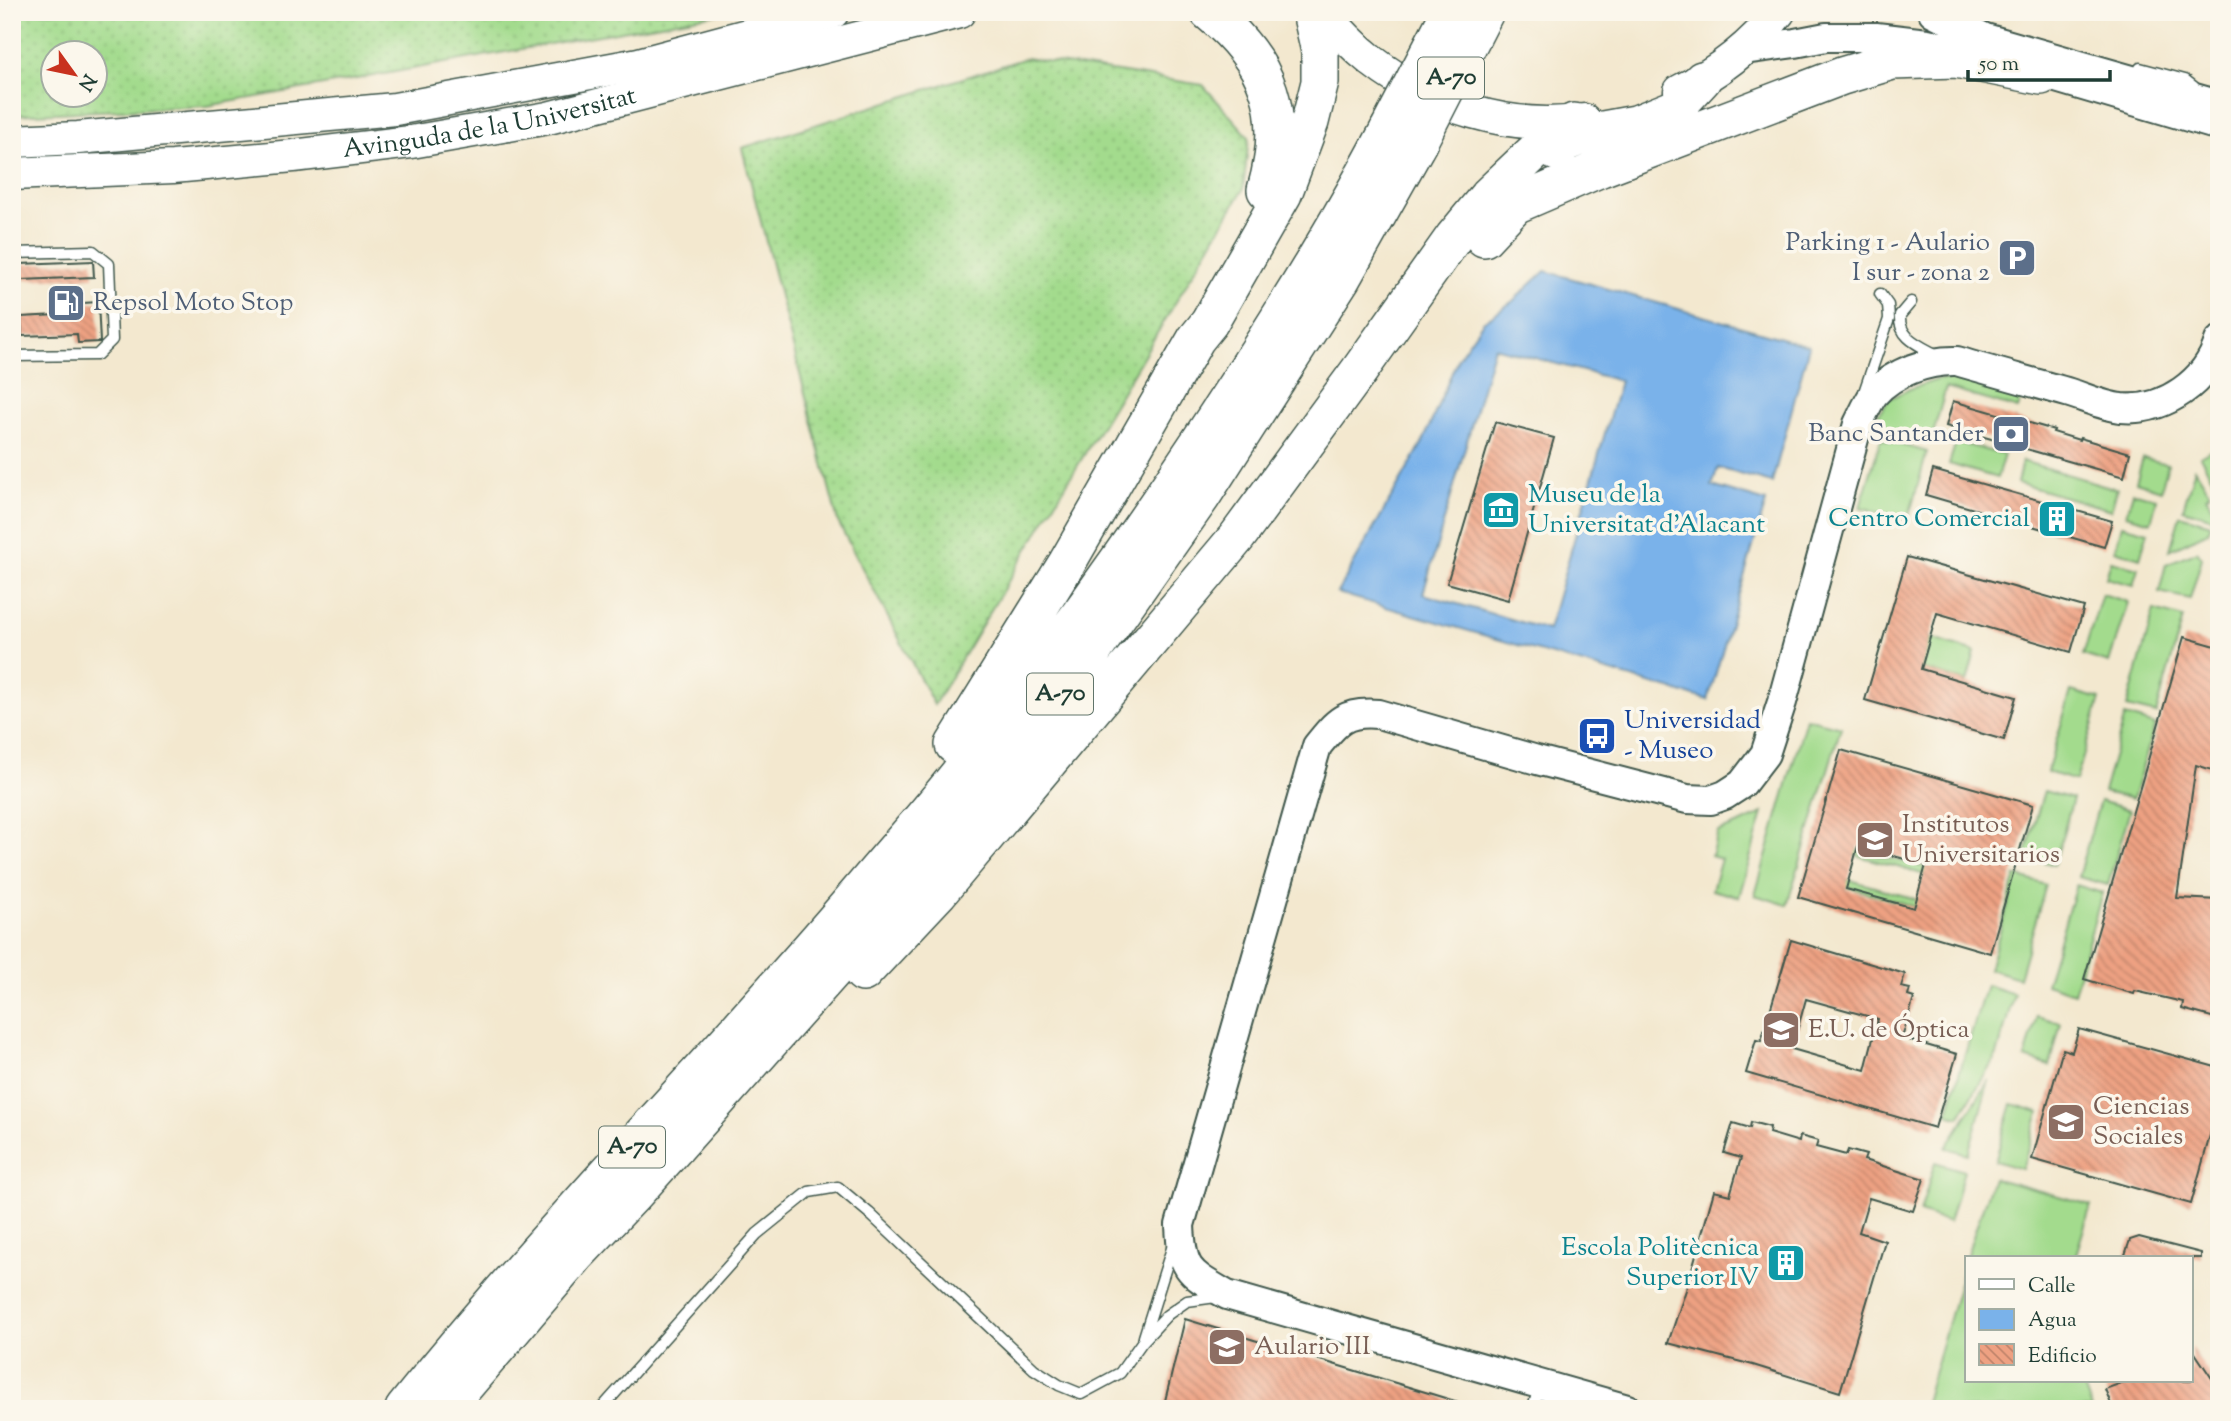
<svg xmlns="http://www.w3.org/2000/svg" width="2231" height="1421" font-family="'Sorts Mill Goudy',serif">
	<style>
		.grass { fill: url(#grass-dots); stroke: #618c60; stroke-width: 2; fill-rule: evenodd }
		.garden { fill: #a3db8d; stroke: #618c60; stroke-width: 2 }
		.water { fill: #7ab2ea; stroke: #4c788f; stroke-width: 2; fill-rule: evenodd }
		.building { fill: url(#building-back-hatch); fill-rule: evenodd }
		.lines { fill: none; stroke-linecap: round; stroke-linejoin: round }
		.lane-casing { stroke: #3f574b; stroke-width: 13 }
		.secondary-casing { stroke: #3f574b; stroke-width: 32 }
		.primary-casing { stroke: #3f574b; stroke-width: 35 }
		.highway-casing { stroke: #3f574b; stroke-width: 40 }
		.lane { stroke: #fff; stroke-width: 10 }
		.secondary { stroke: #fff; stroke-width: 28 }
		.primary { stroke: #fff; stroke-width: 32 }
		.highway { stroke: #fff; stroke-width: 37 }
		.highway-bridge-casing { stroke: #3f574b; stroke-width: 40; stroke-linecap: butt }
		.highway-bridge { stroke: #fff; stroke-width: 37 }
		.labels { text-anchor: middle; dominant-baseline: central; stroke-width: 7; stroke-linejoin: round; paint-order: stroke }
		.shield { fill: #fbf7ec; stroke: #61756b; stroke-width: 2 }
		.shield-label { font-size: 24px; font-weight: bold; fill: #1f3d34 }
		.street-label { font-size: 26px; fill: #1f3d34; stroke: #fbf7ec }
		.service-label { font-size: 26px; fill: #4e5e75; stroke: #fbf7ec; text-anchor: end }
		.culture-label { font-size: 26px; fill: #0d838f; stroke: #fbf7ec; text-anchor: end }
		.transit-label { font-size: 26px; fill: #164399; stroke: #fbf7ec; text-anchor: start }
		.education-label { font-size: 26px; fill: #785e54; stroke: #fbf7ec; text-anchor: start }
	</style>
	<defs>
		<pattern id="grass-dots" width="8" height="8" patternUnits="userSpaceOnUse" patternTransform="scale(1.75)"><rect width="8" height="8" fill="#a3db8d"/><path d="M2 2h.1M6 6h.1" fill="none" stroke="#8cbd7a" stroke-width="1.8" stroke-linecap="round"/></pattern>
		<pattern id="building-back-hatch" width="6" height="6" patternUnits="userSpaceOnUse" patternTransform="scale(1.75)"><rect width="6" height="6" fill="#eea182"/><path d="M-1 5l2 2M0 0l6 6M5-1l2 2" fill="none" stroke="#c0846b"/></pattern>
	</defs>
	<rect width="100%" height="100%" fill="#fbf7ec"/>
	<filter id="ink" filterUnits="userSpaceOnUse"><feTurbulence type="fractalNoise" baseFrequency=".0143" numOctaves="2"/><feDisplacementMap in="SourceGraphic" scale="14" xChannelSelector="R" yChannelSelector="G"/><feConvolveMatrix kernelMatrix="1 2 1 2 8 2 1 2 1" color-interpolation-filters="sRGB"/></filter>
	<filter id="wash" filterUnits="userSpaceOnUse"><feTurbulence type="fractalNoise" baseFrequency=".00686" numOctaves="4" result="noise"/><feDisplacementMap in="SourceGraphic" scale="28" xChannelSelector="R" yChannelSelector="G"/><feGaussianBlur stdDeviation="1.57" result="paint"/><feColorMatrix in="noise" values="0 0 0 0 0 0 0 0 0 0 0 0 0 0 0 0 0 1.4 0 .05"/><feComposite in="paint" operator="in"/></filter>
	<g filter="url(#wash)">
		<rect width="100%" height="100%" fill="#f3e8cf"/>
		<!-- grass -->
		<path class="grass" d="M12,12H727L207,106L12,115ZM52,52H94V94H52Z
			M1026,58L1203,85L1249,137L1243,190L934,705L838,522L742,148Z"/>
		<!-- garden -->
		<path class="garden" d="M1940,379L1967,380L2022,397L2018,409L1946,388L1931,441L1883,427L1877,415L1890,398L1912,388Z
			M1881,439L1927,452L1908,520L1860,507Z
			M1956,442L2004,455L1997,478L1949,464Z
			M2217,446H2219V490L2200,456Z
			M2143,458L2168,464L2161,490L2136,482Z
			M2022,461L2117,489L2111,510L2017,483Z
			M2195,468L2210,493L2206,496L2214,510L2213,518L2183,509Z
			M2133,492L2157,499L2151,522L2126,515Z
			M2180,515L2211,524L2208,532L2170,550Z
			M2122,525L2148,532L2140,558L2115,550Z
			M2197,551L2202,558L2190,599L2159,592L2166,564Z
			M2111,561L2138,568L2133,585L2106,578Z
			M2102,594L2128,602L2109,663L2083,655Z
			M2154,610L2183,618L2156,714L2127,707Z
			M1930,638L1975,652L1967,682L1921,669Z
			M2071,691L2100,699L2076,781L2047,772Z
			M2125,716L2155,725L2133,799L2103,792Z
			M1806,718L1841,727L1787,905L1755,895Z
			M2044,791L2073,799L2054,865L2025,856Z
			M2100,801L2130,810L2108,885L2078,877Z
			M1763,813L1739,897L1712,890L1721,859L1711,856L1718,832L1742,823Z
			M1814,843H1828L1948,873L1946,881Z
			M2016,876L2046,885L2019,978L1989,969Z
			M1847,879L1939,906L1937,913L1845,886Z
			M2076,885L2102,893L2074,993L2046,984Z
			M1986,985L2014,994L1997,1055L1959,1117L1947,1114Z
			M2037,1016L2061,1023L2050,1066L2025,1058Z
			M1989,1080L1968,1154L1946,1148Z
			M2012,1104L2039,1112L2022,1169L1995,1161Z
			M1935,1162L1964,1171L1949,1222L1920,1212Z
			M1993,1178L2091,1205L2075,1258H1967V1265L1964,1263Z
			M1963,1270L1967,1274V1381H2082L2092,1409H1923Z"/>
		<!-- water -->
		<path class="water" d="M1545,271L1809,346L1772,483L1718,468L1712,486L1766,502L1708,700L1337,593L1423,442L1458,358L1483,322L1513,301ZM1494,347L1620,381L1548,630L1423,594Z"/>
		<g id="blocks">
			<!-- building -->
			<path class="building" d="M93,261L94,277L21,280L20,264Z
				M98,302L100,342L78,343L77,334L22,336L21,317L76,314V308H83V303Z
				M1953,401L2054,430L2053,432L2079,440L2080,438L2130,453L2124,477L1946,426Z
				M1495,422L1554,438L1508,600L1447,583Z
				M1933,470L2112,521L2104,547L1926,495Z
				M1907,557L2084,607L2071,652L1937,613L1921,669L2016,697L2004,740L1865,700Z
				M2184,637L2219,647V772L2196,765L2177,898L2219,900V1019L2182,1009L2183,1002L2135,991L2134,994L2084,979Z
				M1841,750L2033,805L1990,953L1798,897ZM1858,846L1926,865L1914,908L1846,889Z
				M1791,940L1905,974L1901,987L1910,989L1908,996L1914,998L1902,1038L1957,1054L1935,1128L1746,1073L1756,1040L1761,1041ZM1806,999L1878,1019L1865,1070L1792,1049Z
				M2079,1029L2219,1068V1130L2212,1128L2191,1204L2032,1159L2063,1049L2072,1052Z
				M1751,1122L1770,1127L1769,1133L1799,1142L1800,1136L1818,1141L1816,1147L1846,1155L1848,1150L1866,1155L1864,1160L1924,1179L1913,1211L1869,1198L1859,1232L1885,1241L1840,1392L1753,1365L1668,1343L1686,1290L1714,1191L1730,1195L1741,1158L1724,1153L1733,1123L1750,1128Z
				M2139,1237L2201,1253V1258H2124L2130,1240Z
				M1185,1319L1468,1405L1467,1409H1163Z
				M2191,1347L2219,1389V1409H2113L2105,1389L2127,1381H2191Z"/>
		</g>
	</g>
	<g filter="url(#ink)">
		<use href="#blocks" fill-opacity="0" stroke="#3f574b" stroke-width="2"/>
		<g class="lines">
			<!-- lane casing -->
			<g class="lane-casing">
				<path id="lane" d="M2140,68L2185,80L2194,87
					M12,253L93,251L109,264L112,340L97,355L12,356
					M1911,302L1900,315C1898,338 1919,345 1937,355
					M1864,392L1889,319L1888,305L1880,294
					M1144,1337L1173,1245
					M601,1409L757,1234L809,1192L838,1187L869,1213L1034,1369L1059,1385L1081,1394L1120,1373L1142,1342L1167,1315L1187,1301L1216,1297
					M1533,1409L1539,1386"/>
			</g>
			<!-- secondary casing -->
			<g class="secondary-casing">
				<path id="secondary" d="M1933,12L1985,38L2219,105
					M1744,50L1795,43L1826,37H1876L1927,43L1953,49
					M2022,68L2219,126
					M1627,1409L1227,1295C1188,1272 1182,1271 1180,1225L1317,746C1337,721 1345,711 1378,714L1537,760L1687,799L1711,800L1725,795L1742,784L1765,754L1782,702L1858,424C1863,414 1868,402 1874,394C1893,372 1929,360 1957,361C1994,372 2032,382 2070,393C2086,398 2104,406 2121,408C2165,412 2207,381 2219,341"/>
			</g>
			<!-- primary casing -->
			<g class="primary-casing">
				<g id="primary">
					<path d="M1323,12C1338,30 1354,47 1372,61C1430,106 1511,132 1584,120"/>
					<path d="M1680,91C1719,72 1752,46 1779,12"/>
					<path d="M12,141L78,138L395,109L639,64L833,12"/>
					<path id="s1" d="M12,174L173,167L293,156L411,142L548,118L959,12"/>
				</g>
			</g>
			<!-- highway casing -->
			<g class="highway-casing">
				<path id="highway" d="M1209,12C1270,62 1288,113 1266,190
					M1554,151L1567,142L1592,132L1636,124L1676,108L1702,80
					M1484,238L1515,205L1601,168L1842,76L1892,61L1956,59L2041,76
					M954,745L1067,563L1196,339L1209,323L1283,194L1310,122L1320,82V51L1311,12
					M863,973L939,892L1237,537L1359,371L1454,237L1488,196L1550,137L1574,122
					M404,1409C550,1227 715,1062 866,884C899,845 934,806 966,765C1055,653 1138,535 1217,415C1278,322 1337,228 1389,129
					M445,1409L576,1255L636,1192L858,943L977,802L1086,661L1202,496L1342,278L1417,145"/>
			</g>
			<!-- lane -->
			<use href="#lane" class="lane"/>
			<!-- secondary -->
			<use href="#secondary" class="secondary"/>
			<!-- primary -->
			<use href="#primary" class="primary"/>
			<!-- highway -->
			<use href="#highway" class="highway"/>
			<!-- highway-bridge casing -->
			<g class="highway-bridge-casing">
				<path id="highway-bridge" d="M1389,129L1450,12
					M1417,145L1485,12"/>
			</g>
			<!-- highway-bridge -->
			<use href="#highway-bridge" class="highway-bridge"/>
		</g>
	</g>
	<!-- icons -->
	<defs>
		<g id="parking-square" transform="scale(2.0125)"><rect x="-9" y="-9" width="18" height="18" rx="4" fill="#5c6f8a" stroke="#fbf7ec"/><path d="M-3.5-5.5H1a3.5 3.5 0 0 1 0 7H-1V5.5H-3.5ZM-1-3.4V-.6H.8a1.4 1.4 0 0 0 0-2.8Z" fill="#fff"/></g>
		<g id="fuel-square" transform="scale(2.0125)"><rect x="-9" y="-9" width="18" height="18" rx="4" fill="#5c6f8a" stroke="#fbf7ec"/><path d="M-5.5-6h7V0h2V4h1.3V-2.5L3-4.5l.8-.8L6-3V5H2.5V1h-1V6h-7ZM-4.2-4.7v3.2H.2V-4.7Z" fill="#fff"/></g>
		<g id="bank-square" transform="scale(2.0125)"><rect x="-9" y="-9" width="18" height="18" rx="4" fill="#5c6f8a" stroke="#fbf7ec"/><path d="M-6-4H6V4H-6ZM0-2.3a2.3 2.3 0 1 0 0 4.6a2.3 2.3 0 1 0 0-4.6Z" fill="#fff"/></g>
		<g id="museum-square" transform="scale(2.0125)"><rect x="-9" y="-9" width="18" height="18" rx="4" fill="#0f9aa8" stroke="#fbf7ec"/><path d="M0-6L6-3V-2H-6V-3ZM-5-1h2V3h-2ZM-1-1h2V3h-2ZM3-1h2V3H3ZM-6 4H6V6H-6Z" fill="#fff"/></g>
		<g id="building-square" transform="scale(2.0125)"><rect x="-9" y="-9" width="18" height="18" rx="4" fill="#0f9aa8" stroke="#fbf7ec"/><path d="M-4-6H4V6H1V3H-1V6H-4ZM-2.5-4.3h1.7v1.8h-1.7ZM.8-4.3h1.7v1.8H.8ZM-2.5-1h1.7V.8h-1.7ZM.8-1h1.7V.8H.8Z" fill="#fff"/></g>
		<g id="bus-square" transform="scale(2.0125)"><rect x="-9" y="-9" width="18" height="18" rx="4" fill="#1a4fb4" stroke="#fbf7ec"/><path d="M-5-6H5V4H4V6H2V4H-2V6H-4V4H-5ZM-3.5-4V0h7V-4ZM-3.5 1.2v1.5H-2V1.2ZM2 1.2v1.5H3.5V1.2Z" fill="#fff"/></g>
		<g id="university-square" transform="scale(2.0125)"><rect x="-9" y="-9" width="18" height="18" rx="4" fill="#8d6e63" stroke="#fbf7ec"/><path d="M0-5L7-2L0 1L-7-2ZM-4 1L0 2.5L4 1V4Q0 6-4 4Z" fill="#fff"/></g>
	</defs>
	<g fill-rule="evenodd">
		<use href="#parking-square" x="2017" y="258"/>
		<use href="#fuel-square" x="66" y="303"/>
		<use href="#bank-square" x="2011" y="434"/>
		<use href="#museum-square" x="1501" y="510"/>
		<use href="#building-square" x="2057" y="519"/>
		<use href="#bus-square" x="1597" y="736"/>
		<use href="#university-square" x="1875" y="840"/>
		<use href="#university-square" x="1781" y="1030"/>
		<use href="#university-square" x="2066" y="1122"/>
		<use href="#building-square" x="1786" y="1263"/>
		<use href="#university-square" x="1227" y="1347"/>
	</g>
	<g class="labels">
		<!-- shield labels -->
		<g class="shield">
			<rect x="1418" y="57.5" width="66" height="41" rx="5"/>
			<rect x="1027" y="673.5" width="66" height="41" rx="5"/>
			<rect x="599" y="1126.5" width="66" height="41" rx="5"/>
		</g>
		<g class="shield-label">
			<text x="1451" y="78">A-70</text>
			<text x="1060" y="694">A-70</text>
			<text x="632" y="1147">A-70</text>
		</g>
		<!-- street labels -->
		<g class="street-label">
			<text stroke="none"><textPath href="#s1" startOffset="481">Avinguda de la Universitat</textPath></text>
		</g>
		<!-- service labels -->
		<g class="service-label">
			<text x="1990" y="243">Parking 1 - Aulario<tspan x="1990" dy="30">I sur - zona 2</tspan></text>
			<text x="93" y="303" text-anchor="start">Repsol Moto Stop</text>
			<text x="1984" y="434">Banc Santander</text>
		</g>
		<!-- culture labels -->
		<g class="culture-label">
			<text x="1528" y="495" text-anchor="start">Museu de la<tspan x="1528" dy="30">Universitat d'Alacant</tspan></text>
			<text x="2030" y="519">Centro Comercial</text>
			<text x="1759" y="1248">Escola Politècnica<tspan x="1759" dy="30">Superior IV</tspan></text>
		</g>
		<!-- transit labels -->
		<g class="transit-label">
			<text x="1624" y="721">Universidad<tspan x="1624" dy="30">- Museo</tspan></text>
		</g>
		<!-- education labels -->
		<g class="education-label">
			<text x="1902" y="825">Institutos<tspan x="1902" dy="30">Universitarios</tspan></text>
			<text x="1808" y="1030">E.U. de Óptica</text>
			<text x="2093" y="1107">Ciencias<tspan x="2093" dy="30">Sociales</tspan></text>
			<text x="1254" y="1347">Aulario III</text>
		</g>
	</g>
	<!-- margin -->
	<rect width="2231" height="1421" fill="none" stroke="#fbf7ec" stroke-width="42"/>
	<!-- legend -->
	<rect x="1965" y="1256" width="228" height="126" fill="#fbf7ec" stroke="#a3ada2" stroke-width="2"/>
	<rect x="1979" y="1279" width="35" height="10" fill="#ffffff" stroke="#a3ada2" stroke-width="2"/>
	<text x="2028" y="1292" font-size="21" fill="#1f3d34">Calle</text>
	<rect x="1979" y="1309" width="35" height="21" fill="#7ab2ea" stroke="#a3ada2" stroke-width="2"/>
	<text x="2028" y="1326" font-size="21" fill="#1f3d34">Agua</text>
	<rect x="1979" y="1344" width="35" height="21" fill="url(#building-back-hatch)" stroke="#a3ada2" stroke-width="2"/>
	<text x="2028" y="1362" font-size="21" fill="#1f3d34">Edificio</text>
	<!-- north arrow -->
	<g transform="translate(74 74) rotate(123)"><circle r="33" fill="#fbf7ec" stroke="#a3ada2" stroke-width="2"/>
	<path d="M0-5L12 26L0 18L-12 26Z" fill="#c8321e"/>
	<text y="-10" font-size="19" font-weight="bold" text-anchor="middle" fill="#1f3d34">N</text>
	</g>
	<!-- scale -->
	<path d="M1968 70v10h142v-10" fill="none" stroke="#1f3d34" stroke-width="3.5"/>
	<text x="1979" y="70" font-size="21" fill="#1f3d34" stroke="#fbf7ec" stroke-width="5" paint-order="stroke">50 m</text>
</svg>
